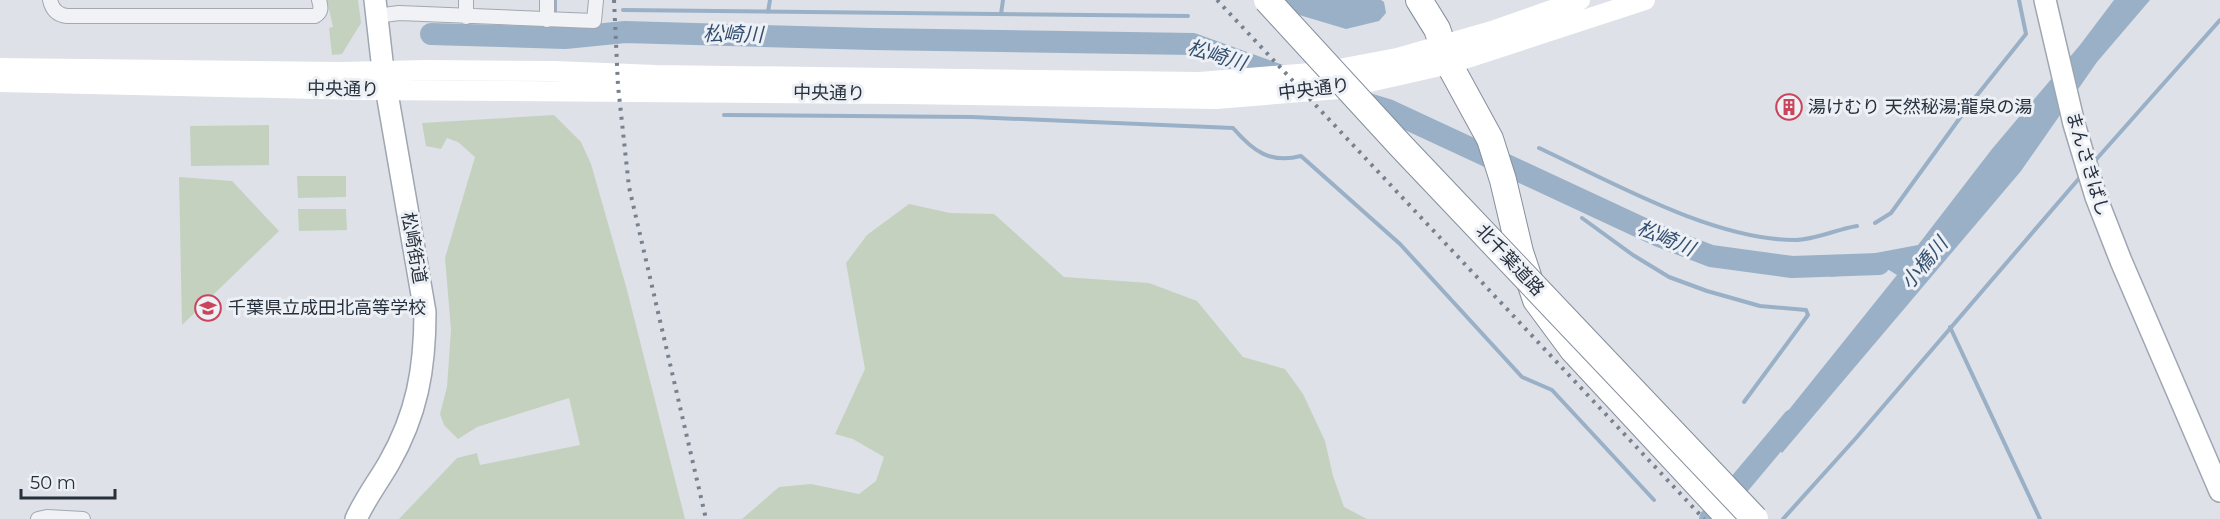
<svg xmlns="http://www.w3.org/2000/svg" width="2220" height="519" font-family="Montserrat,'Noto Sans JP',sans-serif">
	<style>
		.green { fill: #c4d1bf }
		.water { fill: #99b0c7 }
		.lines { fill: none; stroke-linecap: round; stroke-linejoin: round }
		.stream { stroke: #99b0c7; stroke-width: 4 }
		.river { stroke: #99b0c7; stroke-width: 22 }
		.street-casing { stroke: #a3a8b1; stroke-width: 16 }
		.primary-casing { stroke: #9da6b2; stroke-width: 24 }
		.highway-casing { stroke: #858f9d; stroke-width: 28 }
		.street { stroke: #f0f2f5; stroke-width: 14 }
		.secondary { stroke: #fff; stroke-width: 20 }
		.primary { stroke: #fff; stroke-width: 21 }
		.highway { stroke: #fff; stroke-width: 26 }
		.rail { stroke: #778190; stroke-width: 4; stroke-dasharray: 3 6; stroke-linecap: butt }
		.highway-bridge-casing { stroke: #858f9d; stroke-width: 28; stroke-linecap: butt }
		.highway-bridge { stroke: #fff; stroke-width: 26 }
		.labels { text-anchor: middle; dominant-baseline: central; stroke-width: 6; stroke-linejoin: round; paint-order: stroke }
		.street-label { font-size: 18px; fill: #27303d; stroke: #edf0f5 }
		.poi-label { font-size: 18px; fill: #27303d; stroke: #edf0f5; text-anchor: start }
		.water-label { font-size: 20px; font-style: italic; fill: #334f70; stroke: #edf0f5 }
	</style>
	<rect width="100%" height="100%" fill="#dee1e7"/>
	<!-- green -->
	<path class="green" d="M327,0H358L361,23L342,54L332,55L329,28L333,27Z
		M554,115L581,142L591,164L627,290L685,519H399L457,458L477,453L480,465L580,445L569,398L477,427L458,439L444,425L440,414L447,387L451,330L445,258L475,157L458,142L447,138L441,149L426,146L422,123Z
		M269,125V165L191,166L190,126Z
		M297,176H346V197L298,198Z
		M179,177L232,181L279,231L182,325Z
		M909,204L950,213L994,214L1064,277L1149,283L1197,301L1243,357L1285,369L1303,394L1325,441L1333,476L1344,507L1367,519H742L779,487L811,484L859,494L876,481L884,457L853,439L835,434L865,369L846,263L867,235Z
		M298,209H346L347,230L299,231Z"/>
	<!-- water -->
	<path class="water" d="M1283,0H1381L1384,2L1386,13L1379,21L1346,29L1296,14Z
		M2114,0H2150L2097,62L2021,171L1782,453L1767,437L1897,275L1889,270L1830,277L1865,255L1918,245L1992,149L2080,45Z"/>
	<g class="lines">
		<!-- stream -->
		<path class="stream" d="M623,10L1188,16
			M555,11V0
			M768,12L770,0
			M1001,14L1003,0
			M724,115L972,117L1233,128C1253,151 1270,164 1301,156L1400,244L1522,377L1552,390L1654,500
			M1539,148C1612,182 1713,240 1795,240C1815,240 1837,229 1857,226
			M2093,163L2220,20
			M1582,218L1633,255L1669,277L1707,291L1760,306L1806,310L1808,315L1744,402
			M1875,223L1891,213L1970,104L2026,34L2019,0
			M1950,327L2040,519
			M1783,519L1856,438L2082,175"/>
		<!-- river -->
		<path class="river" d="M431,34L565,38L625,32L872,39L1193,44L1287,78
			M1355,100L1388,110L1659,236L1711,256L1792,267L1879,264
			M1710,519L1793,420"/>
		<!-- street casing -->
		<g class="street-casing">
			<path id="street" d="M50,0C52,9 57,15 67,16H315C322,12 321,7 319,0
				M376,16L399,13L594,21L596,0
				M466,17V0
				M547,20V0
				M38,519L47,517L83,519"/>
		</g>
		<!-- primary casing -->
		<g class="primary-casing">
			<path id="primary" d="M2045,0L2074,124L2096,197L2121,261L2220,491
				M356,519C365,499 378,482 389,463C417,414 425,369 425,312L383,70L375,0"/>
		</g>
		<!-- highway casing -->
		<g class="highway-casing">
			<path id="highway" d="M1419,0L1437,29L1449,64L1490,139L1503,180L1520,252L1536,300L1573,350L1730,519"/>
		</g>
		<!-- street -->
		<use href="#street" class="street"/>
		<!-- secondary -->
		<path class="secondary" d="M0,68L340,72L427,70L554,71L656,75L1200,82L1323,72L1397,58L1495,30L1580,0
			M0,82L362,90L903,94L1216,99L1338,89L1449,64L1645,0"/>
		<!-- primary -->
		<use href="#primary" class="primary"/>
		<!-- highway -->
		<use href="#highway" class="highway"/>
		<!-- rail -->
		<path class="rail" d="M614,0L618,86L629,187L706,519
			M1217,0L1704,519"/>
		<!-- highway-bridge casing -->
		<g class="highway-bridge-casing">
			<path id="highway-bridge" d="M1267,0L1401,146L1755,519"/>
		</g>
		<!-- highway-bridge -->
		<use href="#highway-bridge" class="highway-bridge"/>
	</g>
	<!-- icons -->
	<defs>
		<g id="building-ring" transform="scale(1.35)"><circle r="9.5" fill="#edf0f5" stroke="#ca445a" stroke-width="1.5"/><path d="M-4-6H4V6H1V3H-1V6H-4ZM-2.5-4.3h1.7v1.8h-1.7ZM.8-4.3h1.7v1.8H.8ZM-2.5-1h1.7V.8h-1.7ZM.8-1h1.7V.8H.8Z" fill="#ca445a"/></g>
		<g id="school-ring" transform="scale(1.35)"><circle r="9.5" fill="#edf0f5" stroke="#ca445a" stroke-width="1.5"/><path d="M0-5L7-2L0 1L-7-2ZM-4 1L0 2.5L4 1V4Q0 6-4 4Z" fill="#ca445a"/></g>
	</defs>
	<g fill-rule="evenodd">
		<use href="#building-ring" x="1789" y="107"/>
		<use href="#school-ring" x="208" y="308"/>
	</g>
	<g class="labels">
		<!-- street labels -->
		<g class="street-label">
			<text transform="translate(343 89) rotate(1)">中央通り</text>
			<text transform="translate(1314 89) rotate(-7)">中央通り</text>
			<text transform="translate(829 93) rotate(1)">中央通り</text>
			<text transform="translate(2088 164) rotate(73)">まんさきばし</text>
			<text transform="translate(414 248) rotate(80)">松崎街道</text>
			<text transform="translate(1510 260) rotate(47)">北千葉道路</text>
		</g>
		<!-- poi labels -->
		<g class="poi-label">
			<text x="1808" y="107">湯けむり 天然秘湯;龍泉の湯</text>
			<text x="228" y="308">千葉県立成田北高等学校</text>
		</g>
		<!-- water labels -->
		<g class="water-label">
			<text transform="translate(733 34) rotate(1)">松崎川</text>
			<text transform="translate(1217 55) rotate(17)">松崎川</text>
			<text transform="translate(1666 238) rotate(23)">松崎川</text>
			<text transform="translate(1924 263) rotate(-50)">小橋川</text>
		</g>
	</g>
	<!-- scale -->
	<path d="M21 489v9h94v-9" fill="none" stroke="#27303d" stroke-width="3"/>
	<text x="30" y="489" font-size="18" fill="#27303d" stroke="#edf0f5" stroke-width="4.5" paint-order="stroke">50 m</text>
</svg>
